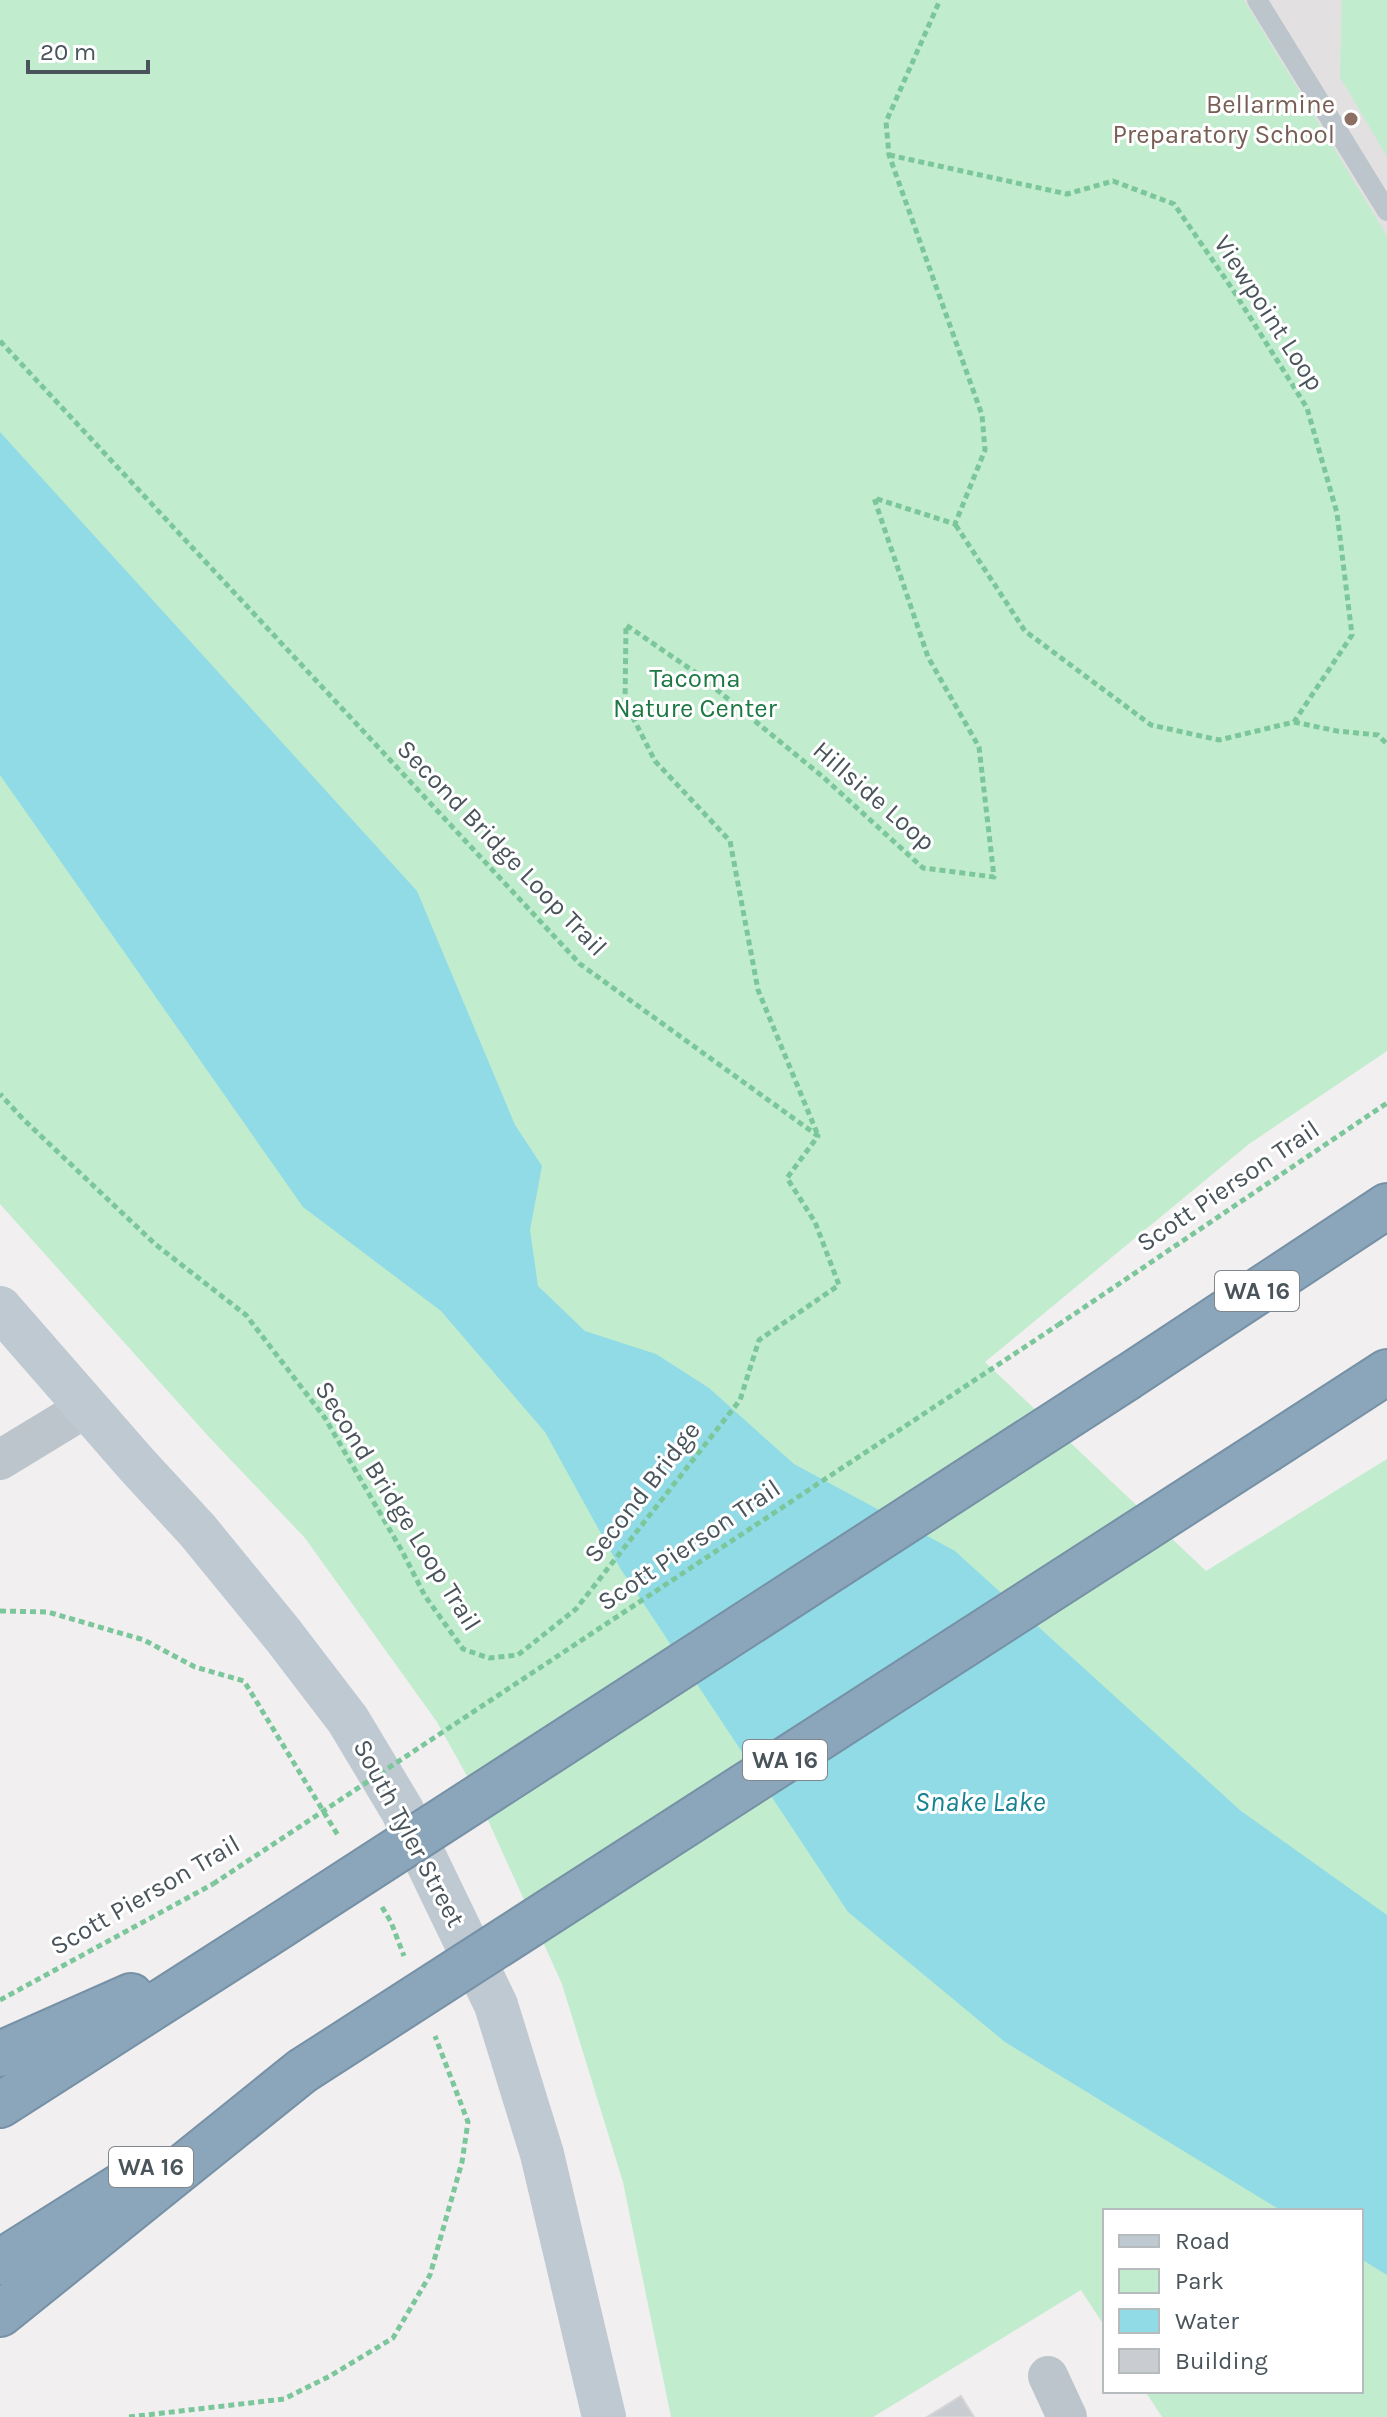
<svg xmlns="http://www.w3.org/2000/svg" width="1387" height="2417" font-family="Karla,sans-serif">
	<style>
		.education { fill: #e3e0e1 }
		.green { fill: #c1ecce }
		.water { fill: #91dbe6 }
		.building { fill: #c9cdd1; stroke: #d4d6da; stroke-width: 2 }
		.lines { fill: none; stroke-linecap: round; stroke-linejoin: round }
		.highway-casing { stroke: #7691a6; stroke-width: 48 }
		.path { stroke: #7bc79b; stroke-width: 5; stroke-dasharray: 6 4; stroke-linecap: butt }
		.lane { stroke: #bcc5cb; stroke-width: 20 }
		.street { stroke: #bcc5cb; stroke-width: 40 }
		.secondary { stroke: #bec9d2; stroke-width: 44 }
		.highway { stroke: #8ba6ba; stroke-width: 44 }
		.highway-bridge-casing { stroke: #7691a6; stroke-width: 48; stroke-linecap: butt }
		.path-bridge { stroke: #7bc79b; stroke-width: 5; stroke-dasharray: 6 4; stroke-linecap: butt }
		.highway-bridge { stroke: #8ba6ba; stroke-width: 44 }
		.education-dot { fill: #8d6e63; stroke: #fff; stroke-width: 3 }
		.labels { text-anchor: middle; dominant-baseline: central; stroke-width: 6; stroke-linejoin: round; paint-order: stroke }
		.shield { fill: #fff; stroke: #80878c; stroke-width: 2 }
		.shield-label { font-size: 24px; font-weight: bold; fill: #49545b }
		.education-label { font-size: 26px; fill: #785e54; stroke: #fff; text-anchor: end }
		.street-label { font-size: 26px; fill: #49545b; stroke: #fff }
		.park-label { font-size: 26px; fill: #1e7843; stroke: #fff }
		.water-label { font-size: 28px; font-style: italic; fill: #168292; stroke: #fff }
	</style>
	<rect width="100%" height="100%" fill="#f2eff0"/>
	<!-- education -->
	<path class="education" d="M1242,0H1387V239Z"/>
	<!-- green -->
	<path class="green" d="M0,0H1244L1387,236V1051L1249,1144L985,1362L1206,1571L1387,1459V2417H1162L1145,2391H1361V2211L1246,2188L1282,2211H1105V2327L1081,2290L873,2417H671L623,2182L562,1984L472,1785L437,1722L305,1538L209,1437L0,1204Z
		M1342,0H1387V157L1340,77Z"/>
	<!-- water -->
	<path class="water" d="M0,432L417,891L515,1125L542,1166L530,1230L538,1286L585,1331L656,1354L709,1388L794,1464L955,1551L1241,1811L1387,1915V2275L1361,2259V2211H1282L1005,2042L848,1912L620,1568L545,1432L441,1311L303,1207L0,775Z"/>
	<!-- building -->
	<path class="building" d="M961,2396L974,2417H927Z"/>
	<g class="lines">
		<!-- highway casing -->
		<g class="highway-casing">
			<path id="highway" d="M1128,1377L1387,1206
				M1268,1449L1387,1372
				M0,2054L131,1996
				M0,2105L261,1938
				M0,2262L124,2184
				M0,2314L302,2071"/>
		</g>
		<!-- path -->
		<path class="path" d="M889,155L1067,194L1113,181L1174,204L1233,290L1307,408L1337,513L1352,635L1294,722L1219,740L1151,725L1025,631L955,524
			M0,341L580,964L818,1136L787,1178L815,1222L839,1285L759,1340L740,1400L576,1609L518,1655L489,1658L463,1649L425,1596L402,1551L325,1418L246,1315L155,1244L23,1119L0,1094
			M1294,722L1337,731L1378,735L1387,744
			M817,1133L758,990L730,841L655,761L625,702L626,625L699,675L823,777L923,868L994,877L979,747L928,657L874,498L955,524L985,450L982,415L889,155L886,122L940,0
			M1058,1325L1387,1103
			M0,1611L48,1612L144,1640L195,1667L244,1681L339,1837
			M382,1907L391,1922L404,1956
			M0,2000L213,1884
			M129,2417L284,2399L330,2376L393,2338L430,2275L462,2162L468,2122L435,2036"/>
		<!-- lane -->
		<path class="lane" d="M1257,0L1387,211"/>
		<!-- street -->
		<path class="street" d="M0,1460L87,1407
			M1048,2376L1067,2417"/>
		<!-- secondary -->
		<path class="secondary" d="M0,1308L138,1466L198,1531L283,1635L348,1720L402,1810L496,2005L542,2154L604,2417"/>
		<!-- highway -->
		<use href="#highway" class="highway"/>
		<!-- highway-bridge casing -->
		<g class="highway-bridge-casing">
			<path id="highway-bridge" d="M261,1938L1128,1377
				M302,2071L1268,1449"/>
		</g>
		<!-- path-bridge -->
		<path class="path-bridge" d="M213,1884L1058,1325"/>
		<!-- highway-bridge -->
		<use href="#highway-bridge" class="highway-bridge"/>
	</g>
	<!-- markers -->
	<circle class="education-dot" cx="1351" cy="119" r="8"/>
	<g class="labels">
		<!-- shield labels -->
		<g class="shield">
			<rect x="1215" y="1271" width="84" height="40" rx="6"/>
			<rect x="743" y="1740" width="84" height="40" rx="6"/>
			<rect x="109" y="2147" width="84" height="40" rx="6"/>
		</g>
		<g class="shield-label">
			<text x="1257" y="1291">WA 16</text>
			<text x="785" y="1760">WA 16</text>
			<text x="151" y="2167">WA 16</text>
		</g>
		<!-- education labels -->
		<g class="education-label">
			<text x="1335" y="104">Bellarmine<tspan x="1335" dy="30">Preparatory School</tspan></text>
		</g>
		<!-- street labels -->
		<g class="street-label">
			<text transform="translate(1269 313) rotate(57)">Viewpoint Loop</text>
			<text transform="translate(874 796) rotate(41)">Hillside Loop</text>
			<text transform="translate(502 848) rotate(46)">Second Bridge Loop Trail</text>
			<text transform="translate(1228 1186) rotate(-34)">Scott Pierson Trail</text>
			<text transform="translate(642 1492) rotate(-52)">Second Bridge</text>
			<text transform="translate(398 1506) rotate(58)">Second Bridge Loop Trail</text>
			<text transform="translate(689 1545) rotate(-34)">Scott Pierson Trail</text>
			<text transform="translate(409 1833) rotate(62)">South Tyler Street</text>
			<text transform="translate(145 1895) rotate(-30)">Scott Pierson Trail</text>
		</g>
		<!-- park labels -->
		<g class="park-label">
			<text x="695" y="678">Tacoma<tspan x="695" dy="30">Nature Center</tspan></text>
		</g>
		<!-- water labels -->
		<g class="water-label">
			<text x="980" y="1801">Snake Lake</text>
		</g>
	</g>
	<!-- legend -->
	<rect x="1103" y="2209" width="260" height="184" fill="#ffffff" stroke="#b6bbbd" stroke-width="2"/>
	<rect x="1119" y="2235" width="40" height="12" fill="#bec9d2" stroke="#b6bbbd" stroke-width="2"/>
	<text x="1175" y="2249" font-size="24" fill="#49545b">Road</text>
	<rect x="1119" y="2269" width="40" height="24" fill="#c1ecce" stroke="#b6bbbd" stroke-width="2"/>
	<text x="1175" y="2289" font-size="24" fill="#49545b">Park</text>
	<rect x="1119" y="2309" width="40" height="24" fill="#91dbe6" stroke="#b6bbbd" stroke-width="2"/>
	<text x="1175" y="2329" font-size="24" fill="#49545b">Water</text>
	<rect x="1119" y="2349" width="40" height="24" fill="#c9cdd1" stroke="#b6bbbd" stroke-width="2"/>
	<text x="1175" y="2369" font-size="24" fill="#49545b">Building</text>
	<!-- scale -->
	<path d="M28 60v12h120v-12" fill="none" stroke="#49545b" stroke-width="4"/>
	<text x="40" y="60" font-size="24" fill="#49545b" stroke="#ffffff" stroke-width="6" paint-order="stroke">20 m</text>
</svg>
